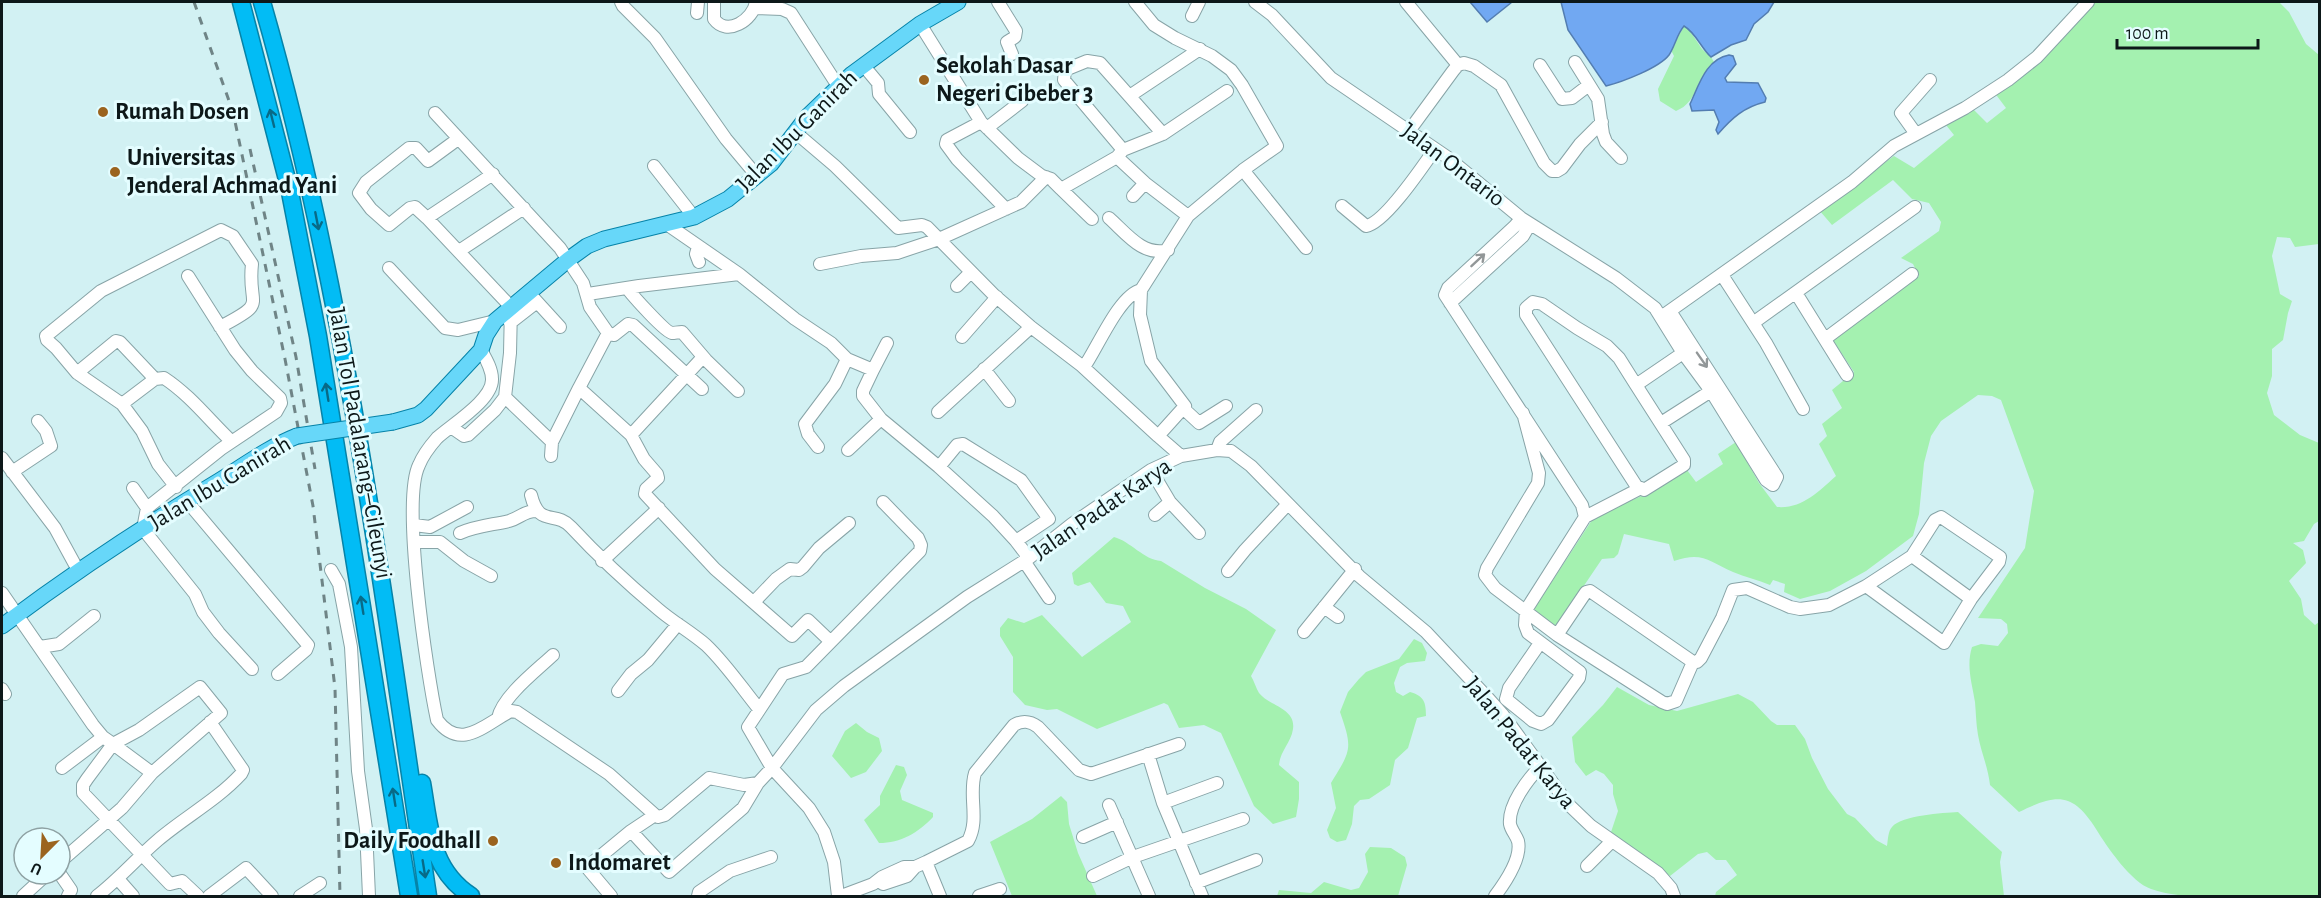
<svg xmlns="http://www.w3.org/2000/svg" width="2321" height="898" font-family="'Alegreya Sans',sans-serif">
	<style>
		.green { fill: #a4f1b0 }
		.water { fill: #71a8f2; stroke: #537db1; stroke-width: 1.5 }
		.lines { fill: none; stroke-linecap: round; stroke-linejoin: round }
		.minor-casing { stroke: #88a4a7; stroke-width: 14 }
		.major-casing { stroke: #0683a8; stroke-width: 17 }
		.highway-casing { stroke: #0683a8; stroke-width: 19 }
		.minor { stroke: #fff; stroke-width: 12 }
		.major { stroke: #67d7f9; stroke-width: 15 }
		.highway { stroke: #02bcf5; stroke-width: 16 }
		.rail { stroke: #6f8486; stroke-width: 3; stroke-dasharray: 8 8; stroke-linecap: butt }
		.major-bridge-casing { stroke: #0683a8; stroke-width: 17; stroke-linecap: butt }
		.major-bridge { stroke: #67d7f9; stroke-width: 15 }
		.oneway { stroke: #086a87 }
		.oneway2 { stroke: #929798 }
		.poi-dot { fill: #9b641f; stroke: #e4fdff; stroke-width: 2 }
		.labels { text-anchor: middle; dominant-baseline: central; stroke-width: 6; stroke-linejoin: round; paint-order: stroke }
		.poi-label { font-size: 24px; font-weight: bold; fill: #0d1819; stroke: #e4fdff; text-anchor: start }
		.street-label { font-size: 24px; fill: #0d1819; stroke: #e4fdff }
	</style>
	<rect width="100%" height="100%" fill="#d2f1f3"/>
	<!-- green -->
	<path class="green" d="M2094,2H2279L2289,12L2306,44L2319,55V244L2295,247L2290,238L2277,237L2272,256L2280,294L2292,301L2288,313L2283,340L2272,349V376L2267,393L2274,415L2300,435L2319,443V521L2314,524L2304,541L2293,543L2303,550L2306,563L2289,581L2301,599L2304,615L2315,625L2319,622V896C2290,896 2261,896 2232,896C2205,896 2176,898 2151,889C2131,882 2107,847 2096,829C2073,793 2058,793 2019,812L1990,785C1988,767 1981,752 1978,735C1976,724 1976,713 1975,702C1972,683 1966,666 1972,647L1981,644L1998,646L2008,633L2007,624L2001,619L1978,618L2025,548L2034,491L2001,400L1992,396L1978,395L1941,421L1931,436L1924,463L1919,514L1913,536L1866,571L1830,591L1800,599L1784,592L1785,584L1773,580L1770,585C1758,580 1745,577 1733,572C1709,561 1702,551 1674,561L1669,544L1624,534L1618,554L1614,558L1602,559L1556,627L1536,614L1534,609L1594,517L1653,491L1687,470L1696,482L1723,464L1718,454L1736,442L1759,483L1777,507C1802,509 1818,492 1836,476L1819,444L1827,436L1822,424L1842,408L1832,390L1854,372L1832,339L1919,276L1913,264L1901,258L1939,231L1941,222L1929,203L1912,199L1893,180L1832,225L1819,210L1894,156L1914,168L1954,135L1946,125L1973,109L1987,123L2006,108L1994,92Z
		M1684,26L1688,28L1702,49L1711,57L1714,62C1696,76 1699,102 1676,111L1660,101L1658,89L1674,56L1671,50Z
		M1114,537C1130,541 1144,560 1161,561L1205,588L1246,609L1276,630L1251,676C1254,681 1256,688 1259,693C1269,706 1296,708 1293,729C1291,743 1280,751 1279,765L1299,782V799L1296,817L1273,824L1254,806L1221,733L1204,725L1179,728L1168,705L1164,703L1097,729L1057,709L1047,710L1025,705L1013,692V657L1000,636V628L1008,618L1024,623L1042,615L1082,657L1131,622L1123,606L1106,603L1090,582L1078,586L1074,584L1072,573Z
		M1414,639L1422,643L1427,653L1425,661L1407,663L1400,667L1394,683L1396,692L1403,696L1410,692C1424,696 1426,702 1426,716L1417,718L1408,748L1395,760L1390,785L1369,799L1360,800L1354,806L1352,824L1346,840L1337,842L1330,838L1327,830L1336,808L1331,783C1351,750 1353,749 1340,712L1348,692L1359,679L1366,672L1399,659Z
		M1617,687L1649,705L1677,711L1738,694L1753,702L1771,721L1777,725H1795L1805,739L1812,758L1828,789L1847,814L1855,818L1876,840L1887,846C1888,840 1888,831 1892,827C1902,815 1943,813 1958,812L2002,852L2000,862L2004,896H1715L1716,892L1737,875L1726,860H1716L1707,852L1698,854L1670,876L1611,832L1618,811L1613,794V785L1604,774L1596,770L1586,776L1575,762L1572,737L1603,705Z
		M856,723L867,732L879,738L882,751L866,772L851,778L832,756L845,731Z
		M896,765L904,767L907,775L900,791L902,800L933,813V817C918,833 901,843 879,843L864,820L880,805V796Z
		M1061,796L1067,802L1069,824L1078,853L1097,896H1012L990,842L1032,819Z
		M1370,847L1391,848L1405,857L1407,865L1398,896H1277L1279,890L1311,893L1324,882L1351,890L1359,888L1368,872L1365,854Z"/>
	<!-- water -->
	<path class="water" d="M1470,2H1512L1487,22Z
		M1561,2H1774L1768,12L1754,24L1746,40L1731,45L1711,57C1701,48 1696,33 1684,26C1677,34 1675,46 1669,55C1659,68 1622,82 1606,86L1568,30Z
		M1729,55L1733,56L1736,64L1725,78L1727,82L1758,83L1766,98L1765,102C1744,107 1732,118 1718,134L1716,130L1719,122L1714,110L1692,111L1690,104C1699,85 1706,59 1729,55Z"/>
	<g class="lines">
		<!-- minor casing -->
		<g class="minor-casing">
			<path id="minor" d="M621,2L623,6L655,38L726,139L757,176
				M714,2V19C727,37 753,20 756,2
				M998,2L1016,31L1015,37L1007,42L1012,54
				M1135,2L1154,25L1175,38L1212,56L1231,70L1242,85L1277,146L1243,170L1188,216L1141,290L1140,315L1151,361L1185,406L1158,436L1181,456
				M1255,2L1272,15L1331,78L1447,157L1521,218L1616,278L1655,308L1683,353L1711,391L1766,480L1773,485L1777,477L1670,311
				M1406,2L1458,65
				M755,8L782,9L791,13L838,86
				M697,13L698,2
				M1192,16L1199,2
				M920,24L981,122L1018,158L1042,176L1051,179L1061,189L1117,157L1123,150L1163,134L1227,91
				M1575,62L1598,99L1603,134L1606,142L1621,158
				M863,65L878,83L879,94L910,132
				M1540,65L1562,99L1572,98L1589,85
				M1131,95L1200,49
				M435,113L560,248L583,283L590,307L608,333L579,388L631,435L644,459L657,474L658,478L646,489L645,494L715,569L792,636L808,620L830,641
				M981,122L947,140L946,144L957,159L1006,209
				M987,128L1022,101
				M1409,131L1453,71L1458,65L1464,63L1474,66L1501,85L1544,163L1552,171H1557L1562,168L1580,144L1602,122
				M795,132L835,166L898,228L922,225L927,227L993,294L1031,327L1082,366L1158,436
				M1916,134L1901,113L1930,80
				M458,139L428,161L416,148H409L366,182L359,193L371,209L389,225L410,208L415,207L427,218L493,174
				M1123,150L1064,80L1065,70L1087,61L1100,63L1163,134
				M1117,157L1145,183L1188,216
				M654,166L694,217
				M1243,170L1306,248
				M1061,189L1092,219
				M1133,196L1145,183
				M1342,206L1366,226C1385,223 1423,166 1435,149
				M427,218L511,307L510,353L505,397L552,442
				M1109,218C1126,233 1143,257 1168,250
				M1521,218L1515,226L1448,288L1445,295L1582,505L1585,517
				M668,225L739,274L795,319L831,343L847,359L873,370L863,391V396L881,419L939,467L957,445L963,444L1021,480L1049,519L1016,541L1029,558
				M698,247L696,254L699,262
				M459,251L524,208
				M820,264L861,256L897,253L939,239L1021,202L1046,177
				M389,268L445,328L458,330L495,321
				M1722,275L1766,343L1803,409
				M957,286L971,272
				M627,288C632,295 665,332 672,333C675,333 678,332 682,332L706,360L738,391
				M529,293L560,327
				M1796,293L1847,375
				M588,294L639,286L739,274
				M1450,303L1523,236L1530,224
				M1664,315L1852,182L1894,146L1965,108L2008,80L2037,57L2088,2
				M510,323L537,302
				M1753,323L1915,207
				M608,333L614,335L628,324L633,325L702,389
				M962,337L997,297
				M1825,339L1912,274
				M481,350C486,359 492,369 492,379C493,400 451,425 437,438C430,446 423,455 419,465C401,501 427,674 437,720C461,752 485,724 511,711L517,712L609,774L655,815
				M1084,367C1097,349 1119,295 1141,290
				M984,369L1009,401
				M873,370L887,343
				M77,373L116,341L120,342L155,379
				M1636,385L1619,358L1607,346L1577,328L1542,304L1533,302L1526,308V315L1637,487L1641,488
				M122,404L77,373L56,348L47,340L46,336L101,291L221,230L233,236L252,264C247,308 270,301 220,327
				M1184,409L1199,423L1226,406
				M938,412L1031,327
				M1523,413L1539,473L1538,483L1487,568L1485,575L1495,588L1557,635L1662,702L1667,704L1676,701L1693,662H1697L1701,658L1722,618L1733,590L1747,588L1790,607L1800,609L1829,605L1866,586L1912,556L1935,520L1941,517L2000,557L1999,562L1971,599L1944,643L1866,586
				M1661,423L1711,391
				M451,427L464,436L468,435L495,410L505,397
				M631,435L703,357
				M818,447L808,434L805,424L835,384L847,359
				M848,450L881,419
				M1217,450L1220,442L1256,410
				M551,456L552,442L579,388
				M2,458L55,528L79,572
				M939,467L993,516L1016,541
				M1151,470L1170,502L1199,533
				M12,472L51,446L46,431L38,421
				M176,487L158,464L142,431L122,404L155,379L164,378C190,395 209,420 231,441
				M133,488L147,508L143,529L195,594L203,612L219,633L252,669
				M531,495C539,528 555,510 571,527C598,556 627,583 658,609C673,622 691,632 706,645C726,664 742,688 759,709
				M186,500L308,645L306,650L278,674
				M147,508L221,449L276,412L281,403L280,398L252,371L235,350L188,276
				M1155,515L1170,502
				M414,525L430,527L467,507
				M460,533C476,526 492,525 509,521C520,518 524,511 536,511
				M415,542H440L464,561L491,576
				M1912,556L1971,599
				M602,561L659,508
				M1024,561L1049,598
				M331,570L339,584L351,647L358,771L366,829L369,896
				M1228,571L1245,550L1287,505
				M2,593L93,725L103,737L113,744L87,779L83,785V793L170,884L182,881L198,896
				M754,602L776,579L790,569L799,570L803,567L819,548L849,523
				M1324,607L1338,617
				M1304,632L1355,569
				M1557,635L1586,592L1590,591L1693,662
				M1540,643L1509,688L1506,699L1533,721L1541,724L1548,720L1579,678L1580,672L1528,633L1525,625L1526,610L1585,517L1641,488L1644,490L1684,465V460L1636,385L1683,353
				M40,647L59,644L94,616
				M200,687L221,713L152,773L113,744L139,730Z
				M2,689L5,694
				M618,691L631,674L648,660L678,624
				M498,718C503,696 536,671 553,655
				M1148,754L1163,803L1202,896
				M62,768L103,737
				M1163,803L1217,783
				M1109,805L1149,896
				M655,815L658,817L665,815L709,778L744,785L758,783L772,768L816,710L844,686L967,597L1029,558L1072,524L1151,470L1181,456L1217,450L1231,451L1251,466L1359,576L1426,632L1486,696L1503,715L1568,804L1591,826L1658,873L1671,888L1674,896
				M631,831L669,872L743,808L758,783
				M1083,837L1117,822
				M60,862L122,808L152,773
				M926,862L940,896
				M1587,866L1612,841
				M60,874L71,890L68,896
				M1093,876L1133,857L1243,819
				M118,879L133,896
				M1196,883L1256,860
				M883,884L907,876L915,867
				M23,896L47,874
				M97,896C119,879 137,858 158,840C185,817 217,800 241,774L243,770L210,722
				M209,896L246,868L272,896
				M300,896L320,883
				M611,896L589,870L591,864L631,831L655,815
				M698,896L699,892L730,871L771,857
				M838,896L834,862L824,832L809,808L772,768L748,727L783,674L806,667L920,551L921,545L918,538L883,502
				M841,896L873,884L882,877L904,867H915L926,862L968,841C980,819 968,796 975,773L1014,725C1023,720 1030,721 1038,727L1079,770L1091,774L1179,744
				M979,896L1000,889
				M1495,896C1504,884 1522,858 1518,841C1516,835 1511,830 1510,824C1508,805 1528,779 1540,767"/>
		</g>
		<!-- major casing -->
		<g class="major-casing">
			<path id="major" d="M393,422L418,415L426,409L481,350L486,335L495,321L569,259L587,246L604,239L694,217L728,199L771,164L807,117L852,74L920,24L958,2
				M2,626C70,575 141,528 214,484C242,467 267,448 297,436"/>
		</g>
		<!-- highway casing -->
		<g class="highway-casing">
			<path id="highway" d="M241,2L289,187L318,336L409,896
				M262,2C346,293 383,597 428,896
				M422,783C430,828 430,869 471,896"/>
		</g>
		<!-- minor -->
		<use href="#minor" class="minor"/>
		<!-- major -->
		<use href="#major" class="major"/>
		<!-- highway -->
		<use href="#highway" class="highway"/>
		<!-- rail -->
		<path class="rail" d="M194,2L233,112L285,359L313,506L335,688L340,896
			M250,149L296,357L315,469"/>
		<!-- major-bridge casing -->
		<g class="major-bridge-casing">
			<path id="major-bridge" d="M297,436L393,422"/>
		</g>
		<!-- major-bridge -->
		<use href="#major-bridge" class="major-bridge"/>
	</g>
	<!-- one-way arrows -->
	<defs><path id="oneway-shaft" d="M-6 0H5M1.5-3L5.5 0L1.5 3" fill="none" stroke-width="1.6" stroke-linecap="round" stroke-linejoin="round" transform="scale(1.5)"/></defs>
	<g class="oneway">
		<use href="#oneway-shaft" transform="translate(272 118) rotate(-104)"/>
		<use href="#oneway-shaft" transform="translate(317 221) rotate(79)"/>
		<use href="#oneway-shaft" transform="translate(327 392) rotate(-99)"/>
		<use href="#oneway-shaft" transform="translate(362 605) rotate(-99)"/>
		<use href="#oneway-shaft" transform="translate(394 797) rotate(-99)"/>
		<use href="#oneway-shaft" transform="translate(424 869) rotate(81)"/>
	</g>
	<g class="oneway2">
		<use href="#oneway-shaft" transform="translate(1478 260) rotate(-43)"/>
		<use href="#oneway-shaft" transform="translate(1702 360) rotate(55)"/>
	</g>
	<!-- markers -->
	<g class="poi-dot">
		<circle cx="924" cy="80" r="6"/>
		<circle cx="103" cy="112" r="6"/>
		<circle cx="115" cy="172" r="6"/>
		<circle cx="493" cy="841" r="6"/>
		<circle cx="556" cy="863" r="6"/>
	</g>
	<g class="labels">
		<!-- poi labels -->
		<g class="poi-label">
			<text x="936" y="66">Sekolah Dasar<tspan x="936" dy="28">Negeri Cibeber 3</tspan></text>
			<text x="115" y="112">Rumah Dosen</text>
			<text x="127" y="158">Universitas<tspan x="127" dy="28">Jenderal Achmad Yani</tspan></text>
			<text x="481" y="841" text-anchor="end">Daily Foodhall</text>
			<text x="568" y="863">Indomaret</text>
		</g>
		<!-- street labels -->
		<g class="street-label">
			<text transform="translate(797 131) rotate(-45)">Jalan Ibu Ganirah</text>
			<text transform="translate(1453 165) rotate(37)">Jalan Ontario</text>
			<text transform="translate(360 443) rotate(80)">Jalan Tol Padalarang–Cileunyi</text>
			<text transform="translate(220 483) rotate(-31)">Jalan Ibu Ganirah</text>
			<text transform="translate(1102 509) rotate(-34)">Jalan Padat Karya</text>
			<text transform="translate(1520 743) rotate(51)">Jalan Padat Karya</text>
		</g>
	</g>
	<!-- border -->
	<rect width="2321" height="898" fill="none" stroke="#0d1819" stroke-width="6"/>
	<!-- north arrow -->
	<g transform="translate(42 856) rotate(204)"><circle r="28" fill="#e4fdff" stroke="#8ea1a3" stroke-width="1.5"/>
	<path d="M0-4.5L10 22L0 15L-10 22Z" fill="#9b641f"/>
	<text y="-9" font-size="16" font-weight="bold" text-anchor="middle" fill="#0d1819">U</text>
	</g>
	<!-- scale -->
	<path d="M2117 39v9h141v-9" fill="none" stroke="#0d1819" stroke-width="3"/>
	<text x="2126" y="39" font-size="18" fill="#0d1819" stroke="#e4fdff" stroke-width="4.5" paint-order="stroke">100 m</text>
</svg>
